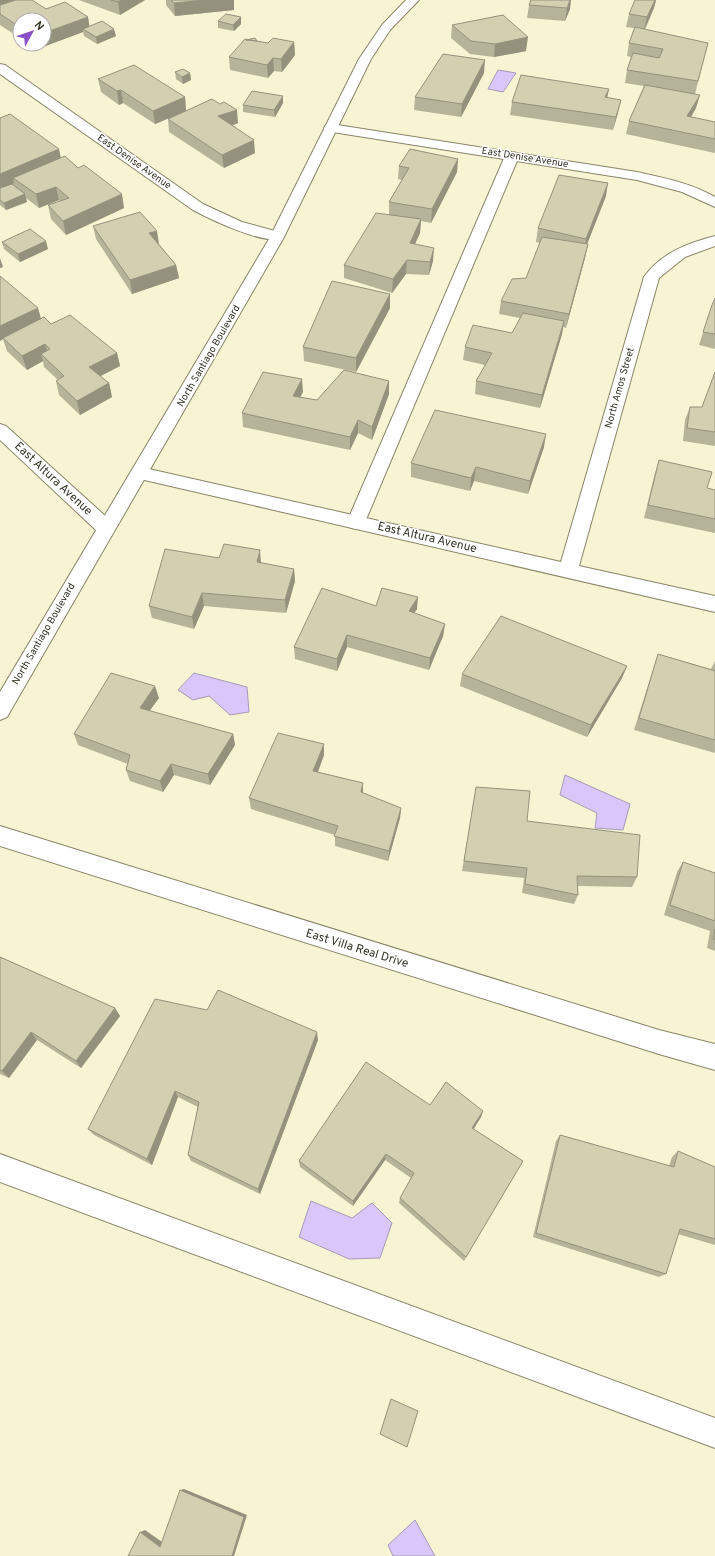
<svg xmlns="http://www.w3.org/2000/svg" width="715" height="1556" font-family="Overpass,sans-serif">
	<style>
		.water { fill: #dac6f8; stroke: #a89ab9 }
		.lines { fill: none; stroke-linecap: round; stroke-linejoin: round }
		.lane-casing { stroke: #888568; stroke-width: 2 }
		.street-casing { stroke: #888568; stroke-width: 2 }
		.secondary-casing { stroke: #888568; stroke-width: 2 }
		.lane { fill: #fff; fill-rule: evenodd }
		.street { fill: #fff; fill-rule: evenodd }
		.secondary { fill: #fff; fill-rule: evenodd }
		.wall { fill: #b5b398 }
		.shaded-wall { fill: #94927c }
		.building { fill: #d3d0b1; stroke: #94927c }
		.labels { text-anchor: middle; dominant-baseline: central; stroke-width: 3; stroke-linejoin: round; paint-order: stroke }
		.far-street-label { font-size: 10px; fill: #343326; stroke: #fff }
		.street-label { font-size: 12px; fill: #343326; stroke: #fff }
	</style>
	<rect width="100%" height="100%" fill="#f7f4d3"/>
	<!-- water -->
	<path class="water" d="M498,70L516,73L503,92L488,89Z
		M194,673L247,687L249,712L230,715L209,696L193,700L178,690Z
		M565,775L630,804L623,830L595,828L597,813L560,795Z
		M311,1201L352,1218L372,1203L392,1223L380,1258L349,1259L299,1237Z
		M415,1520L435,1556H393L388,1545Z"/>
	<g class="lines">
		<!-- lane casing -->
		<g class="lane-casing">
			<path id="lane" d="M512,152L517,153L519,156L365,522L363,527L356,529L349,527L347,522L505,156L507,153Z
				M0,1154L715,1418V1448L0,1182Z"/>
		</g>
		<!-- street casing -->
		<g class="street-casing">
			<path id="street" d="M0,64L5,65L203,204L242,222L282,233L284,236L282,239C262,244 212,220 193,210L0,74Z
				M331,124L637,172C664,178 691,183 715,197V207L682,192L637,180L326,131L324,128L326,125Z
				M715,236V246L685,257L659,278L579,566L715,596V612L140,479L134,477L131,473L134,469L140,467L561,562L644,277C661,253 688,243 715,236Z
				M0,424L6,426L113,523L115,528L113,533L106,535L99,533L0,440Z"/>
		</g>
		<!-- secondary casing -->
		<g class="secondary-casing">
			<path id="secondary" d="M406,0H419L390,30L371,59L283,239L7,717L0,720V692L269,239L359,59L382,25Z
				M0,826L659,1030L715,1044V1070L659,1054L0,846Z"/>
		</g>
		<!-- lane -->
		<use href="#lane" class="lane"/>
		<!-- street -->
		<use href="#street" class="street"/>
		<!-- secondary -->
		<use href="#secondary" class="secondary"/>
	</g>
	<!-- wall -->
	<path class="wall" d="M0,0L46,9L88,17L89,26L116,36L97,44L84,36L83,32L40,48L35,44H44V20H20V38L0,25Z
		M79,0H145L120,15Z
		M166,0H234V10L175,16L166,5Z
		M531,0L570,9L565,21L527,18L529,5Z
		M635,0H656L654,8L645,30L708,43L695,94L696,108L691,117L715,122V153L626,134L629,121L644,86L625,83L627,70L631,57L627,56L629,43L634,28L626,27L629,14Z
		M218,21L241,24L234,31L218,28Z
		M452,25L526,51L494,57L470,54L451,38Z
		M257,41L268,43L294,42L295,55L282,72L274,71L268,78L230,70L229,57Z
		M175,72L190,73L191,80L183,84L176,79Z
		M484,73L461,117L414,110L415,97Z
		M98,79L185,97L186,111L155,124L123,103L119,105L101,92Z
		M609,89L607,97L618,113L613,130L510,115L512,102Z
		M283,103L275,117L243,112V105Z
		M220,104L238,123L232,125L255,153L224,168L169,132L168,119Z
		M0,118L61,158L124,208L66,235L51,219L48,205L60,201L59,200L39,208L26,198L27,202L6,210L0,205Z
		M458,159L457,172L431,223L421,221L420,233L415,244L433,261L429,275L406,274L392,293L344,278V265L389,215V202L402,180L398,179L399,166Z
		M606,196L587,244H588L585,258L566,328L563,327L562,334L540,408L475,394L476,381L485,365L463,360L465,347L512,333L520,318L499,314L501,301L526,278L540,243L536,242L538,228Z
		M93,226L159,244L176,265L179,278L132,294L96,239Z
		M2,242L48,249L20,262L4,249Z
		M0,276L41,319L117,353L120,366L100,376L109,383L112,397L80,415L59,395L56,381L58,380L44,367L43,361L27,370L7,351L3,339L0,341Z
		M390,294V308L356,372L304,361L303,347Z
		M715,298V349L699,345L712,305Z
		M715,372V446L683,441L685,420L690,407H702Z
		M389,381V394L372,440L358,433L350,450L243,427L242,413L303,392L300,397L317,400Z
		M544,447L528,494L474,481L470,491L411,477V463Z
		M659,460L707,488L715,490V533L644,518L655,473Z
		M219,558L261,563L294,569L295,581L286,613L204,606L194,629L152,618L149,606Z
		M376,606L417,609L414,613L445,624L443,636L429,670L347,647L337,671L295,659L294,647Z
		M658,654L711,669L715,661V753L634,730L654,666Z
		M627,666L622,678L587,737L460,686L462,674Z
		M159,698L149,711L233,734L235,745L210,785L174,775L163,792L130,781L126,770L128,764L78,745L74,734Z
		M324,755L318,772L363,783V793L401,808L400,818L388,861L335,846V835L251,809L249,798Z
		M476,787L527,821L637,877L632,887L578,886V895L574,904L522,893L524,878L462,871Z
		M683,862L715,873V951L707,948L710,931L664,915L677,872Z
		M0,957L115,1008L120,1016L81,1068L37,1040L9,1078L0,1074Z
		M207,1010L318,1040L260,1194L191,1161L188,1155L198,1107L178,1097L152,1165L94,1135L88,1129Z
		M430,1105L483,1111L481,1117L473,1129L523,1161L464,1261L399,1203L400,1198L411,1178L385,1160L353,1206L300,1167L299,1161Z
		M560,1135L669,1166L672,1157L678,1151L715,1167V1245L678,1234L666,1274L659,1277L533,1237L556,1141Z"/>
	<!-- shaded-wall -->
	<path class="shaded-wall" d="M0,0H17L0,10Z
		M122,0H145L120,15L118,2Z
		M206,0H234V10L175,16L174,3Z
		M570,0H571L570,9L565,21L567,8Z
		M655,0H656L654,8L644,30L647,17Z
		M88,17L90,30L83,29V32L40,48L39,44H44V33Z
		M241,17V24L234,31L233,25Z
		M114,29L116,36L97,44L96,37Z
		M528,37L526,51L494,57L495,44Z
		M294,42L295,55L282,72L281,59Z
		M273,58L274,71L268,78L267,65Z
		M485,60L484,73L461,117L462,104Z
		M190,73L191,80L183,84L182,77Z
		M609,89L606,103L605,97Z
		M121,90L123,103L119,105L117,91Z
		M700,95L696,108L684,129L687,116Z
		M283,96V103L275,117L274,110Z
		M185,97L186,111L155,124L153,111Z
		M621,100L618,113L613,130L616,117Z
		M237,110L238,123L220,130L218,116Z
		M254,140L255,153L224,168L222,155Z
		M59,149L62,163L13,178L14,183L0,189V174Z
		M458,159L457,172L431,223L432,209Z
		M608,183L606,196L584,252L586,239Z
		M56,187L59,200L39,208L36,194Z
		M25,194L27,202L6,210L4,203Z
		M122,194L124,208L66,235L63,221Z
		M421,219L420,233L409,257L410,243Z
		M157,231L159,244L151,246L149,233Z
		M46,241L48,249L20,262L18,254Z
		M588,244L585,258L566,328L569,314Z
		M434,248L433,261L429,275L430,262Z
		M0,258L3,267L0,268Z
		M407,260L406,274L392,293L393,279Z
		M176,265L179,278L132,294L130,280Z
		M390,294V308L356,372V358Z
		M38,308L42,322L3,338V339L0,341V326Z
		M564,321L562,334L540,408L542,395Z
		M45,344L49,358L41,354L43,361L27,370L22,356Z
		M117,353L120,366L93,380L89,367Z
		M302,379L303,392L294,409L293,396Z
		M389,381V394L372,440V427Z
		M109,383L112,397L80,415L77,401Z
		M358,420V433L350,450V437Z
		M546,434L544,447L528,494L530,481Z
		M476,467L474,481L470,491L471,478Z
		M260,550L261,563L257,562Z
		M294,569L295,581L286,613L285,600Z
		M202,593L204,606L194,629L192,617Z
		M418,597L417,609L408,623L409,611Z
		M445,624L443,636L429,670L430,658Z
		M347,635V647L337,671V659Z
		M627,666L622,678L587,737L591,725Z
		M155,686L159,698L143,720L140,708Z
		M233,734L235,745L210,785L208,774Z
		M324,744V755L314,782L313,771Z
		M171,764L174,775L163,792L160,781Z
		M363,783V794L361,792Z
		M401,808L400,818L388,861L389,851Z
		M115,1008L120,1016L81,1068L76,1061Z
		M31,1032L37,1040L9,1078L2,1071Z
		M317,1032L318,1040L260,1194L258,1189Z
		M175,1091L178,1097L152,1165L147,1159Z
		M483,1111L481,1117L470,1135L472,1128Z
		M386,1154L385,1160L353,1206V1201Z
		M184,1489L247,1515L234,1556H232L180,1490Z
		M145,1530L165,1544L160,1547L140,1532Z"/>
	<!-- building -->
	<path class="building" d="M16,0H32L46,9L65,2L88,17L44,33V20H20V27L0,14V5Z
		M111,0H122L118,2Z
		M171,0H206L174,3Z
		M531,0H570L567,8L529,5Z
		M635,0H655L647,17L629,14Z
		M226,14L241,17L233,25L218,21Z
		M503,15L528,37L495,44L471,41L452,25Z
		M102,21L114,29L96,37L83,29Z
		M635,27L708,43L698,81L627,70L633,53L659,58L663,49L629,43Z
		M255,38L257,41L246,40Z
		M273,38L294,42L281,59L273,58L267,65L229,57L245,39L268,43Z
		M443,54L485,60L462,104L415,97Z
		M134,65L185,97L153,111L121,90L117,91L98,79Z
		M183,69L190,73L182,77L175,72Z
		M521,75L609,89L605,97L621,100L616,117L512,102Z
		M645,85L700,95L687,116L715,122V139L629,121Z
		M252,91L283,96L274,110L243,105Z
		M212,99L220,104L224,102L237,110L218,116L254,140L222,155L168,119Z
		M10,114L59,149L0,174V118Z
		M410,149L458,159L432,209L389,202L409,168L399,166Z
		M65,156L78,168L84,165L122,194L63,221L48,205L69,198L56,187L36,194L13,178Z
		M559,175L608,183L586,239L538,228Z
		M12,184L25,194L4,203L0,200V188Z
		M140,212L157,231L149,233L176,265L130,280L93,226Z
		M376,213L421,219L410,243L434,248L430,262L407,260L393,279L344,265Z
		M30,229L46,241L18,254L2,242Z
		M542,237L588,244L569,314L501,301L512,279L526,278Z
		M0,276L38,308L0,326Z
		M332,281L390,294L356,358L303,347Z
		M715,298V334L703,332L712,305Z
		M523,313L564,321L542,395L476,381L492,353L465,347L473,325L512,333Z
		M70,315L117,353L89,367L109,383L77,401L56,381L64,376L41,354L50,349L45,344L22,356L3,338L44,317L51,324Z
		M344,370L389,381L372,427L358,420L350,437L242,413L263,372L302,379L293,396L317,400Z
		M715,372V432L687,428L690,407H702Z
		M435,410L546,434L530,481L476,467L471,478L411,463Z
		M659,460L712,472L707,488L715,490V519L648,505Z
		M224,544L260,550L257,562L294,569L285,600L202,593L192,617L149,606L165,549L219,558Z
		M322,588L376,606L382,588L418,597L409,611L445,624L430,658L347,635L337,659L294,647Z
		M501,616L627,666L591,725L462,674Z
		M658,654L715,671V740L639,718Z
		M111,673L155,686L140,708L233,734L208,774L171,764L160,781L126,770L130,755L74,734Z
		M278,733L324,744L313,771L363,783L361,792L401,808L389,851L334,836L338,826L249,798Z
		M476,787L530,791L527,821L640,835L637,877L577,876L578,895L525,884L527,868L464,861Z
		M683,862L715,873V921L670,905Z
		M715,929V939H713Z
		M0,957L115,1008L76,1061L31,1032L2,1071L0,1070Z
		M218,990L317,1032L258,1189L188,1155L199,1102L175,1091L147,1159L88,1129L155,999L207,1010Z
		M366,1062L430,1105L446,1082L483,1111L472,1128L523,1161L466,1257L400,1198L414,1173L386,1154L353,1201L299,1161Z
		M560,1135L674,1167L678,1151L715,1167V1239L680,1229L666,1274L536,1233Z
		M391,1399L418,1411L407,1447L380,1434Z
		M180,1490L244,1517L232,1556H128L140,1532L160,1547Z"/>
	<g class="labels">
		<!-- far-street labels -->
		<g class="far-street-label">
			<text transform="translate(525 158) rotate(9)">East Denise Avenue</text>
			<text transform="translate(134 162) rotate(35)">East Denise Avenue</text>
			<text transform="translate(209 356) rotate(-60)">North Santiago Boulevard</text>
			<text transform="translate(620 388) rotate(-74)">North Amos Street</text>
			<text transform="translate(44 634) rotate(-60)">North Santiago Boulevard</text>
		</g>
		<!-- street labels -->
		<g class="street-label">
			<text transform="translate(53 479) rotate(43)">East Altura Avenue</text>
			<text transform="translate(427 538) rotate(13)">East Altura Avenue</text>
			<text transform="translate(357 949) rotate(17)">East Villa Real Drive</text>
		</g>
	</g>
	<!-- north arrow -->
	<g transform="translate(32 32) rotate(50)"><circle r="19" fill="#ffffff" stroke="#aeada8"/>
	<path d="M0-3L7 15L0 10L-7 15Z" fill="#8950c7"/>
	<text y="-6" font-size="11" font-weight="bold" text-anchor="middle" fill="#343326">N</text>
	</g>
</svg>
